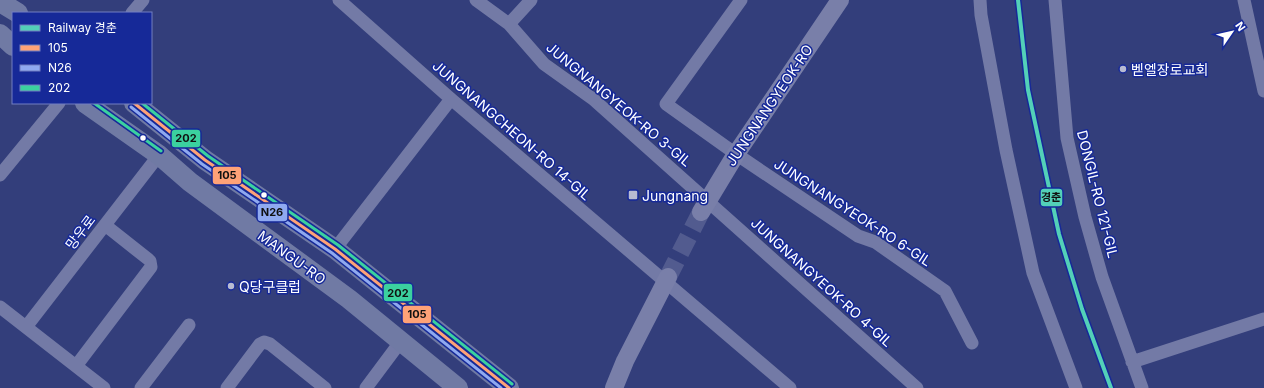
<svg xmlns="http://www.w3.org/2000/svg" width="1264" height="388" font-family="Inter,'Noto Sans KR',sans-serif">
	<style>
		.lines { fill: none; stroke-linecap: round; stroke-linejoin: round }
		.secondary-tunnel { stroke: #525b8f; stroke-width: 18; stroke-dasharray: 18 9; stroke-linecap: butt }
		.street { stroke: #737aa6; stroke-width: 13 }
		.secondary { stroke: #797fa9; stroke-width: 18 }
		.primary { stroke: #707aa4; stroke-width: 20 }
		.bus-1-casing { stroke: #162998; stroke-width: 6 }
		.bus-2-casing { stroke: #162998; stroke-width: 6 }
		.bus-3-casing { stroke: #162998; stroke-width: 6 }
		.bus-1 { stroke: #fea277; stroke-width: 3 }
		.bus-2 { stroke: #8fa9f0; stroke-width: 3 }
		.bus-3 { stroke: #3bd19f; stroke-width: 3 }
		.rail-1-casing { stroke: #162998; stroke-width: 7 }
		.rail-1 { stroke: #53d0b8; stroke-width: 4 }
		.poi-dot { fill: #b8bbd1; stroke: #162998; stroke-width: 1.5 }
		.bus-dot { fill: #fff; stroke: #162998; stroke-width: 1.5 }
		.labels { text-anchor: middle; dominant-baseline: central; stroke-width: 3; stroke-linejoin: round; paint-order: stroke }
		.poi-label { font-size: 14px; fill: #fff; stroke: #162998; text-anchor: start }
		.street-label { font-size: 14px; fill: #fff; stroke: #162998 }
		.line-badge { stroke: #162998; stroke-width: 1.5 }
		.pale-badge-label { font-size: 11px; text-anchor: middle; font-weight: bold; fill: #111 }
	</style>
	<rect width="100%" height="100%" fill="#333e7b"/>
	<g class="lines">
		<!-- secondary-tunnel -->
		<path class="secondary-tunnel" d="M668,277L701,212"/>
		<!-- street -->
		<path class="street" d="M339,0L451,99L790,388
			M476,0L509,24L544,64L593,99L917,388
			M741,0L666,104L736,154L858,236L875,242L945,291L972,343
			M980,0L981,15L1006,150L1033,273L1076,388
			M1055,0L1067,138L1085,217L1102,277L1142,388
			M1244,0L1264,91
			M132,13L143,0
			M509,24L531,0
			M0,175L59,103
			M335,249L451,99
			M0,307L104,388
			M26,327L159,155
			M1132,362L1264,319
			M76,366L151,267L150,261L148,259L105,225
			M141,388L189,325
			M227,388L260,344L264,342L270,344L325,388
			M366,388L401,341"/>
		<!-- secondary -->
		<path class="secondary" d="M701,212L736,154L840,0
			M614,388L625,361L668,277"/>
		<!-- primary -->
		<path class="primary" d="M0,2L18,13
			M0,34L13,46
			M85,103L159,155L190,182L349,299L458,388
			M134,103L205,160L335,249L509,388"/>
		<!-- bus-1 casing -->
		<g class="bus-1-casing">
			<path id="bus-1" d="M134,103L205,160L335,249L509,388"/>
		</g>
		<!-- bus-2 casing -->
		<g class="bus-2-casing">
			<path id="bus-2" d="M131,107L202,164L332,253L501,388"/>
		</g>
		<!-- bus-3 casing -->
		<g class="bus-3-casing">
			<path id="bus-3" d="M94,103L161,151
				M142,103L208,156L338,245L512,384"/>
		</g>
		<!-- bus-1 -->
		<use href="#bus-1" class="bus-1"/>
		<!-- bus-2 -->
		<use href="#bus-2" class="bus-2"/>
		<!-- bus-3 -->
		<use href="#bus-3" class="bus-3"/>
		<!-- rail-1 casing -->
		<g class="rail-1-casing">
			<path id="rail-1" d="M1018,0L1028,90L1059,234L1082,309L1111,388"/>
		</g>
		<!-- rail-1 -->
		<use href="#rail-1" class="rail-1"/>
	</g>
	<!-- markers -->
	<g class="poi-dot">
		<circle cx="1123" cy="69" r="4"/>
		<rect x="628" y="190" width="10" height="10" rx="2"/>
		<circle cx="231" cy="286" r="4"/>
	</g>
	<g class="bus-dot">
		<circle cx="143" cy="138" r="3.5"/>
		<circle cx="264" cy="195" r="3.5"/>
	</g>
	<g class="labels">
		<!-- poi labels -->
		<g class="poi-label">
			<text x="1131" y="69">벧엘장로교회</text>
			<text x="642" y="195">Jungnang</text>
			<text x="239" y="286">Q당구클럽</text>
		</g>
		<!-- street labels -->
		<g class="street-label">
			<text transform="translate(619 104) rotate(40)">JUNGNANGYEOK-RO 3-GIL</text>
			<text transform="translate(769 105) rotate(-56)">JUNGNANGYEOK-RO</text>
			<text transform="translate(512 130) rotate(41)">JUNGNANGCHEON-RO 14-GIL</text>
			<text transform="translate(1098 194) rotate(76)">DONGIL-RO 121-GIL</text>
			<text transform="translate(853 212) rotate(33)">JUNGNANGYEOK-RO 6-GIL</text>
			<text transform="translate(80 232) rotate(-53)">망우로</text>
			<text transform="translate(292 257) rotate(36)">MANGU-RO</text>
			<text transform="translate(822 282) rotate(42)">JUNGNANGYEOK-RO 4-GIL</text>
		</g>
	</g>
	<g class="line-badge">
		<rect x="171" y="129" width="30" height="19" rx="4" fill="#3bd19f"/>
		<rect x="212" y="166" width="30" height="19" rx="4" fill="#fea277"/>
		<rect x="1040" y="188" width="23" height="19" rx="4" fill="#53d0b8"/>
		<rect x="257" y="203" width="31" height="19" rx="4" fill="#8fa9f0"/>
		<rect x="383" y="283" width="30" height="19" rx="4" fill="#3bd19f"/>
		<rect x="402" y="305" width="30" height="19" rx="4" fill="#fea277"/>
	</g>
	<g class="pale-badge-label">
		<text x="186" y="142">202</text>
		<text x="227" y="179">105</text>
		<text x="1051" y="201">경춘</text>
		<text x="272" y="216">N26</text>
		<text x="398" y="297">202</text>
		<text x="417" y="318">105</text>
	</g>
	<!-- legend -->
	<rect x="12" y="12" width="140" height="92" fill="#162998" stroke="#737fc1"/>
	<rect x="20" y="25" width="20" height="6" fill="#53d0b8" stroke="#737fc1"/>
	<text x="48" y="32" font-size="12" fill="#ffffff">Railway 경춘</text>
	<rect x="20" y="45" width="20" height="6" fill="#fea277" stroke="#737fc1"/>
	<text x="48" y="52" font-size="12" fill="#ffffff">105</text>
	<rect x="20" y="65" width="20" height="6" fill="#8fa9f0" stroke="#737fc1"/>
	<text x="48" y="72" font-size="12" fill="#ffffff">N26</text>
	<rect x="20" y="85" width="20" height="6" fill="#3bd19f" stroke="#737fc1"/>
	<text x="48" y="92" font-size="12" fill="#ffffff">202</text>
	<!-- north arrow -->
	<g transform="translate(1232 32) rotate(56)" stroke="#162998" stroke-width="3" paint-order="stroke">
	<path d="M0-3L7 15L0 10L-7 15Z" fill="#ffffff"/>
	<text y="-6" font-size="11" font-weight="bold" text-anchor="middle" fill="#ffffff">N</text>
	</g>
</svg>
